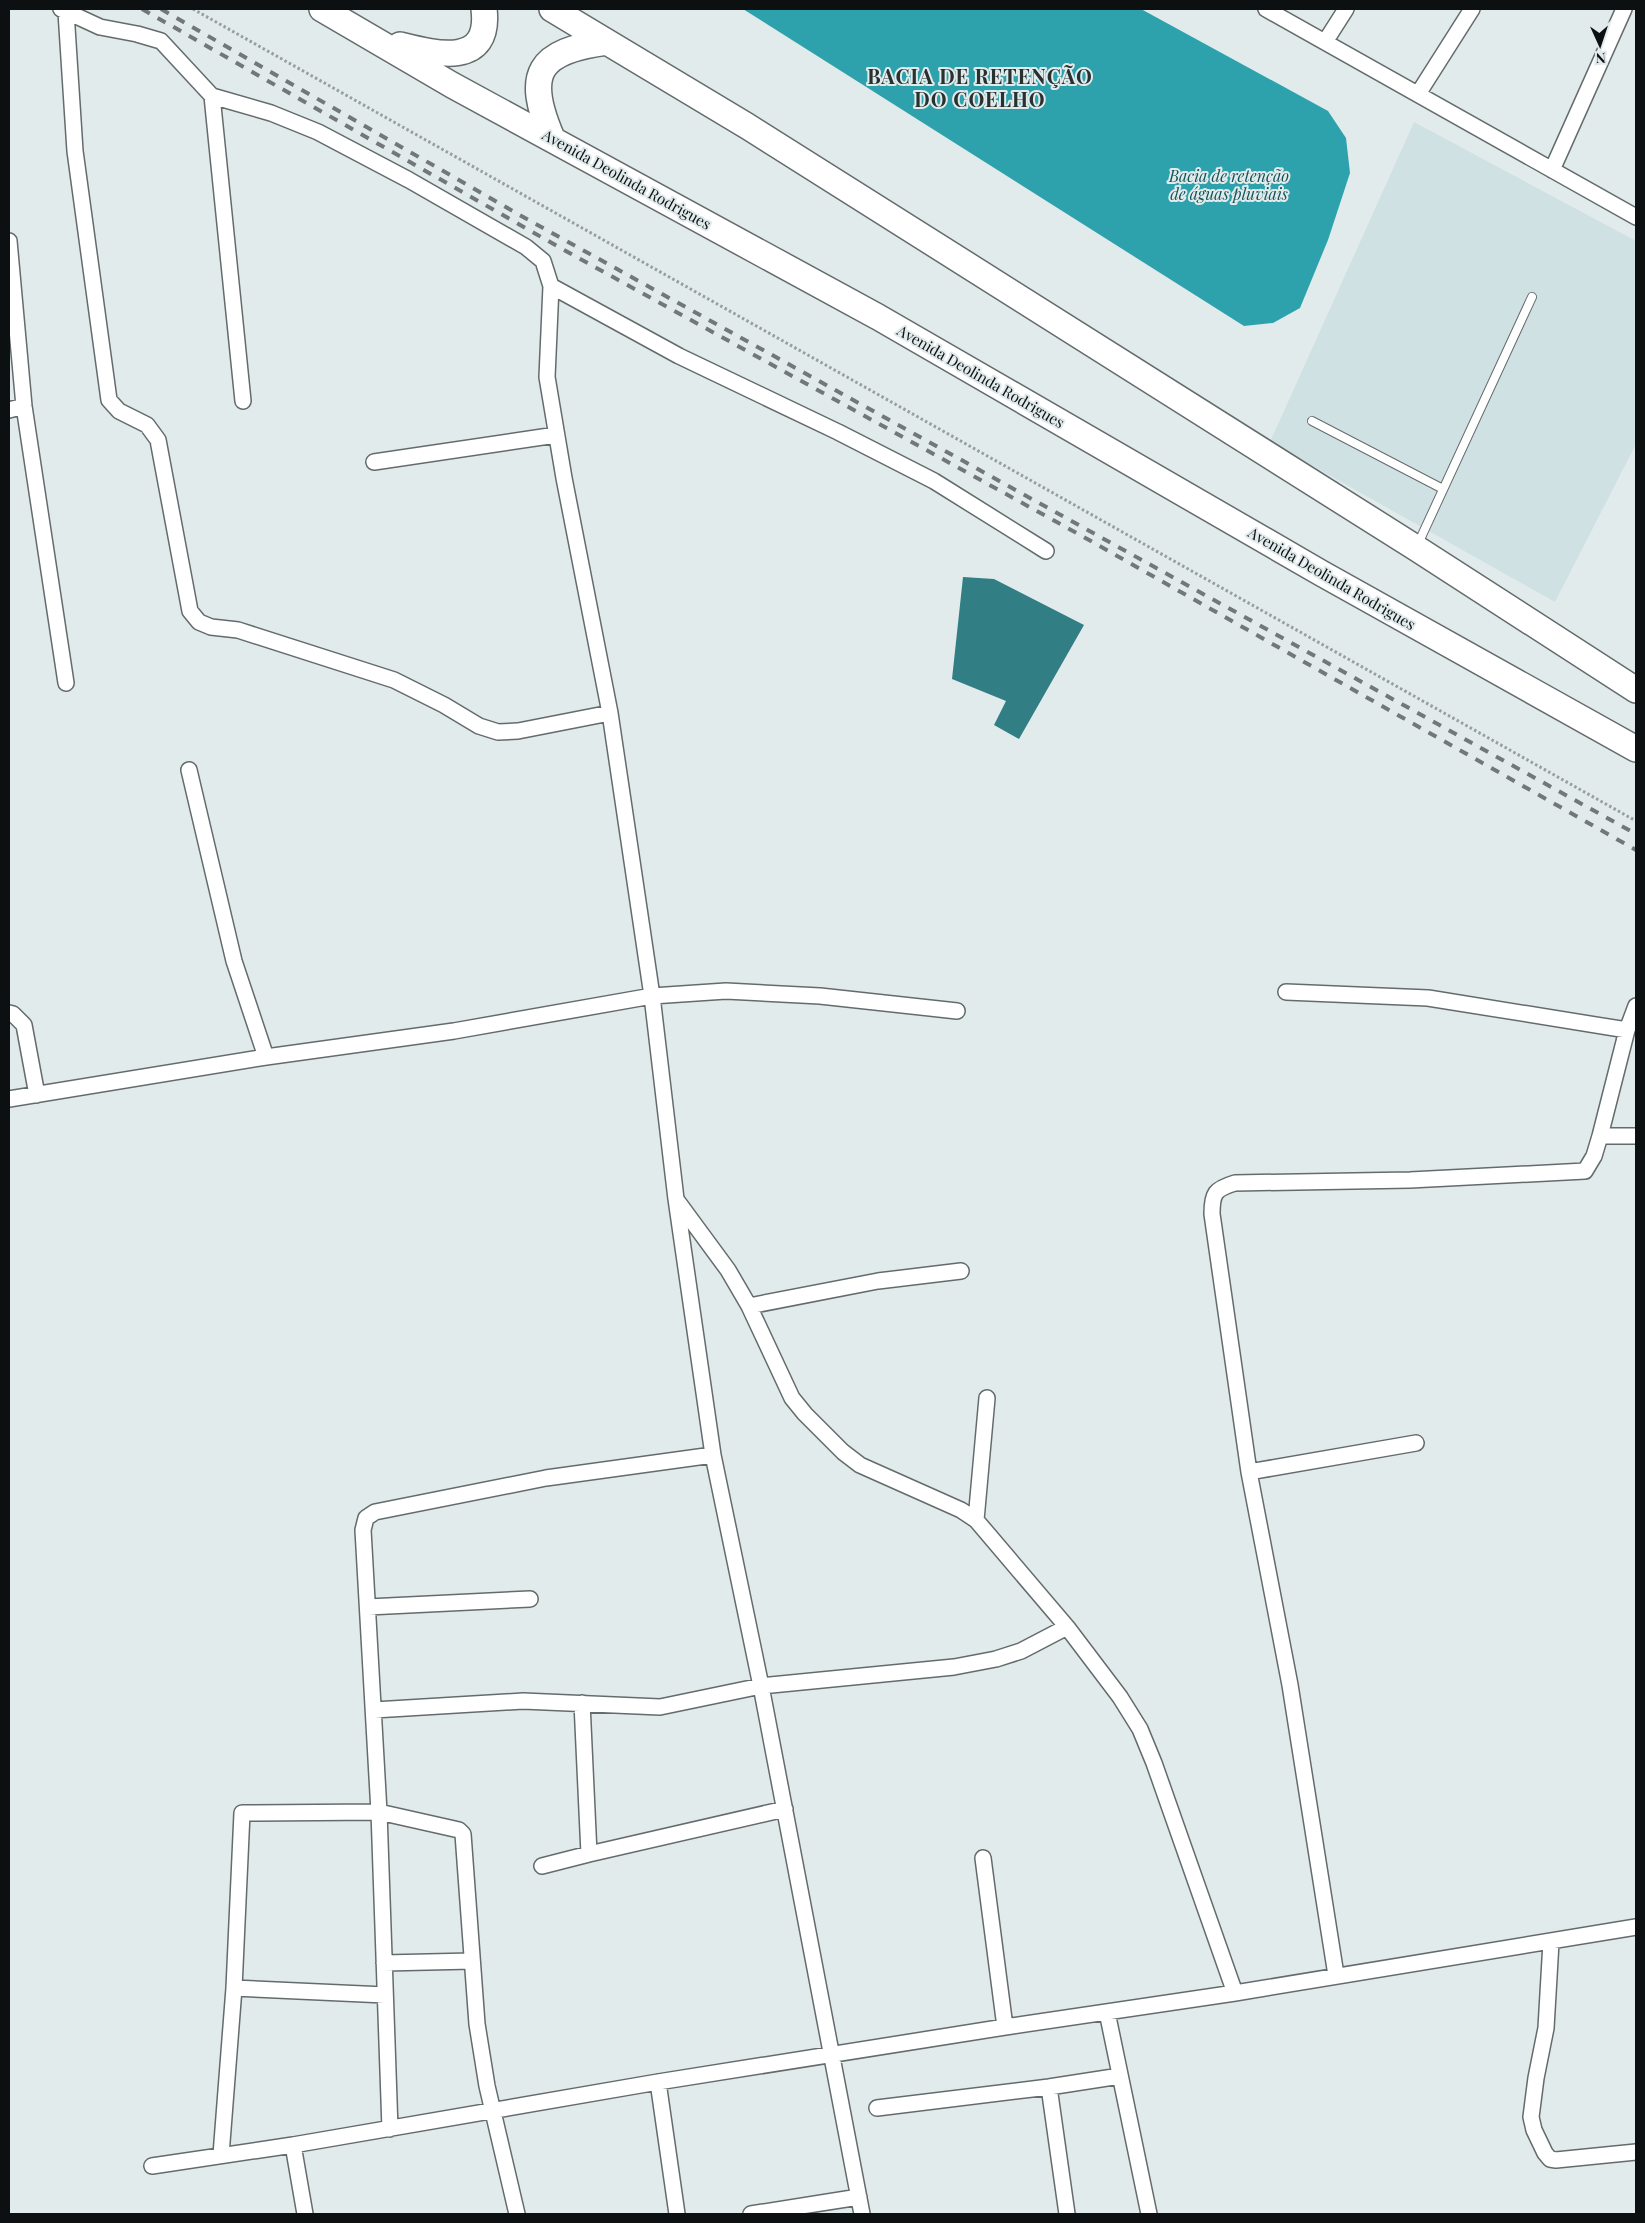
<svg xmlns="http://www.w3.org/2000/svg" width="1645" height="2223" font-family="'Playfair Display',serif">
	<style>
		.built { fill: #cfe1e3 }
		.water { fill: #2da2ac }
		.building { fill: #317e85 }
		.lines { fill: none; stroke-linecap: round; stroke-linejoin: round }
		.service-casing { stroke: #646b6c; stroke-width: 10 }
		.minor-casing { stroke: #646b6c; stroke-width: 18 }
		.trunk-casing { stroke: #646b6c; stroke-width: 28 }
		.path { stroke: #979e9e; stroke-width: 3; stroke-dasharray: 2.5 2.5; stroke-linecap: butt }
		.service { stroke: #fff; stroke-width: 8 }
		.minor { stroke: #fff; stroke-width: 15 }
		.trunk { stroke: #fff; stroke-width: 25 }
		.rail { stroke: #727878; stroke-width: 4; stroke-dasharray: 9 9; stroke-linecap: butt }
		.labels { text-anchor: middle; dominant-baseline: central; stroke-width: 4; stroke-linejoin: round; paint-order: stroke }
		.street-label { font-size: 15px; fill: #0d1010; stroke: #e2ebec }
		.water-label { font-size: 16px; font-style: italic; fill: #115257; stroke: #e2ebec }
		.district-label { font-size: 20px; font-weight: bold; letter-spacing: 1px; fill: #293030; stroke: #e2ebec }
	</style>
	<rect width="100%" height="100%" fill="#e2ebec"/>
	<!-- built -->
	<path class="built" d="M1414,122L1636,241V444L1555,602L1270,442Z"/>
	<!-- water -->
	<path class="water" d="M743,9H1141L1328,111L1346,138L1350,173L1328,240L1300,308L1273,323L1244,326Z"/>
	<!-- building -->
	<path class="building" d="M963,577L994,579L1084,625L1019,739L994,725L1006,701L952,679Z"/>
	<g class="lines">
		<!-- service casing -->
		<g class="service-casing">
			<path id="service" d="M1312,421L1443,489
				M1417,546L1532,297"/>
		</g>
		<!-- minor casing -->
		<g class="minor-casing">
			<path id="minor" d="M61,9L100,27L137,34L161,41L212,96L271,113L318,132L409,180L526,247L543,261L551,286L547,377L564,478L610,713L652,996L676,1199L713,1455L761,1686L862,2214
				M1266,9L1636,217
				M66,12L75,151L109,400L119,411L147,425L158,440L190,611L199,622L211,627L238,630L394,680L444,705L479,726L498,732L518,731L610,713
				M1325,42L1346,9
				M1418,94L1472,9
				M212,96L243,401
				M1552,170L1624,9
				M9,241L24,406L66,683
				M551,286L679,356L838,432L934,481L1046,551
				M9,410L24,406
				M374,462L556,435
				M189,770L234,961L266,1057
				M1286,992L1428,998L1627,1030
				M9,1013L13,1014L24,1025L37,1095
				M9,1099L266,1057L454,1031L652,996L726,991L820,996L957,1011
				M1600,1136L1627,1030L1636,1006
				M678,1202L728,1270L749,1306L792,1398L805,1414L843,1452L860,1465L961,1510L976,1520L1067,1627L1120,1697L1140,1729L1154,1763L1235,1993
				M749,1306L878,1281L961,1271
				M1249,1472L1416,1443
				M976,1520L987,1398
				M368,1607L530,1599
				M582,1703L589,1854
				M374,1710L523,1701L660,1707L761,1686L954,1667L996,1659L1021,1651L1067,1627
				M983,1858L1005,2027
				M542,1866L589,1854L785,1809
				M1551,1942L1546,2028L1536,2078L1531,2117L1534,2130L1545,2153L1550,2159L1556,2160L1636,2152
				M384,1963L472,1961
				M1336,1975L1290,1685L1249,1472L1212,1214C1212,1193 1215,1189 1235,1183L1410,1180L1585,1171L1594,1156L1600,1136H1636
				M234,1988L385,1995
				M1107,2012L1149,2214
				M658,2082L677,2214
				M1049,2087L1067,2214
				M877,2108L1049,2087L1120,2076
				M390,2129L379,1812L363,1530L366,1518L375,1512L546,1478L713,1455
				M293,2145L305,2214
				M221,2155L234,1988L242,1813L379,1812L459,1830L463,1834L477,2024L487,2086L517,2214
				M152,2166L293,2145L658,2082L1005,2027L1235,1993L1636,1927
				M751,2214L859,2197"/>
		</g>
		<!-- trunk casing -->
		<g class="trunk-casing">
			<path id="trunk" d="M322,9L452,85L878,317L1321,573L1636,749
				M552,9L747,126L1416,548L1636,690
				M400,45C436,54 491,68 484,9
				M552,138C524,73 538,51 607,42"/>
		</g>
		<!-- path -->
		<path class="path" d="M193,9L1636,821"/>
		<!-- service -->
		<use href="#service" class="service"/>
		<!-- minor -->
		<use href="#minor" class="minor"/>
		<!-- trunk -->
		<use href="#trunk" class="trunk"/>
		<!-- rail -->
		<path class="rail" d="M142,9L564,250L1082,536L1636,850
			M161,9L525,218L1636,834"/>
	</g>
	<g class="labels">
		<!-- street labels -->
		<g class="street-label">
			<text transform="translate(627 179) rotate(29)">Avenida Deolinda Rodrigues</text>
			<text transform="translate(981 376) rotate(30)">Avenida Deolinda Rodrigues</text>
			<text transform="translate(1332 578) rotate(30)">Avenida Deolinda Rodrigues</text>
		</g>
		<!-- water labels -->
		<g class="water-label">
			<text x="1229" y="175">Bacia de retenção<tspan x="1229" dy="18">de águas pluviais</tspan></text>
		</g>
		<!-- district labels -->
		<g class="district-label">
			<text x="980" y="75">BACIA DE RETENÇÃO<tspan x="980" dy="23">DO COELHO</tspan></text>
		</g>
	</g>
	<!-- border -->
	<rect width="1645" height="2223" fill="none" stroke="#0d1010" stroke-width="20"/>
	<!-- north arrow -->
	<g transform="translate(1600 45) rotate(177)" stroke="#e2ebec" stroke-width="4" paint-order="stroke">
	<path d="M0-4L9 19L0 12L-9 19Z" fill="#0d1010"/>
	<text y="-8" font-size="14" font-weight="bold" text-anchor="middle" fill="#0d1010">N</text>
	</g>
</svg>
